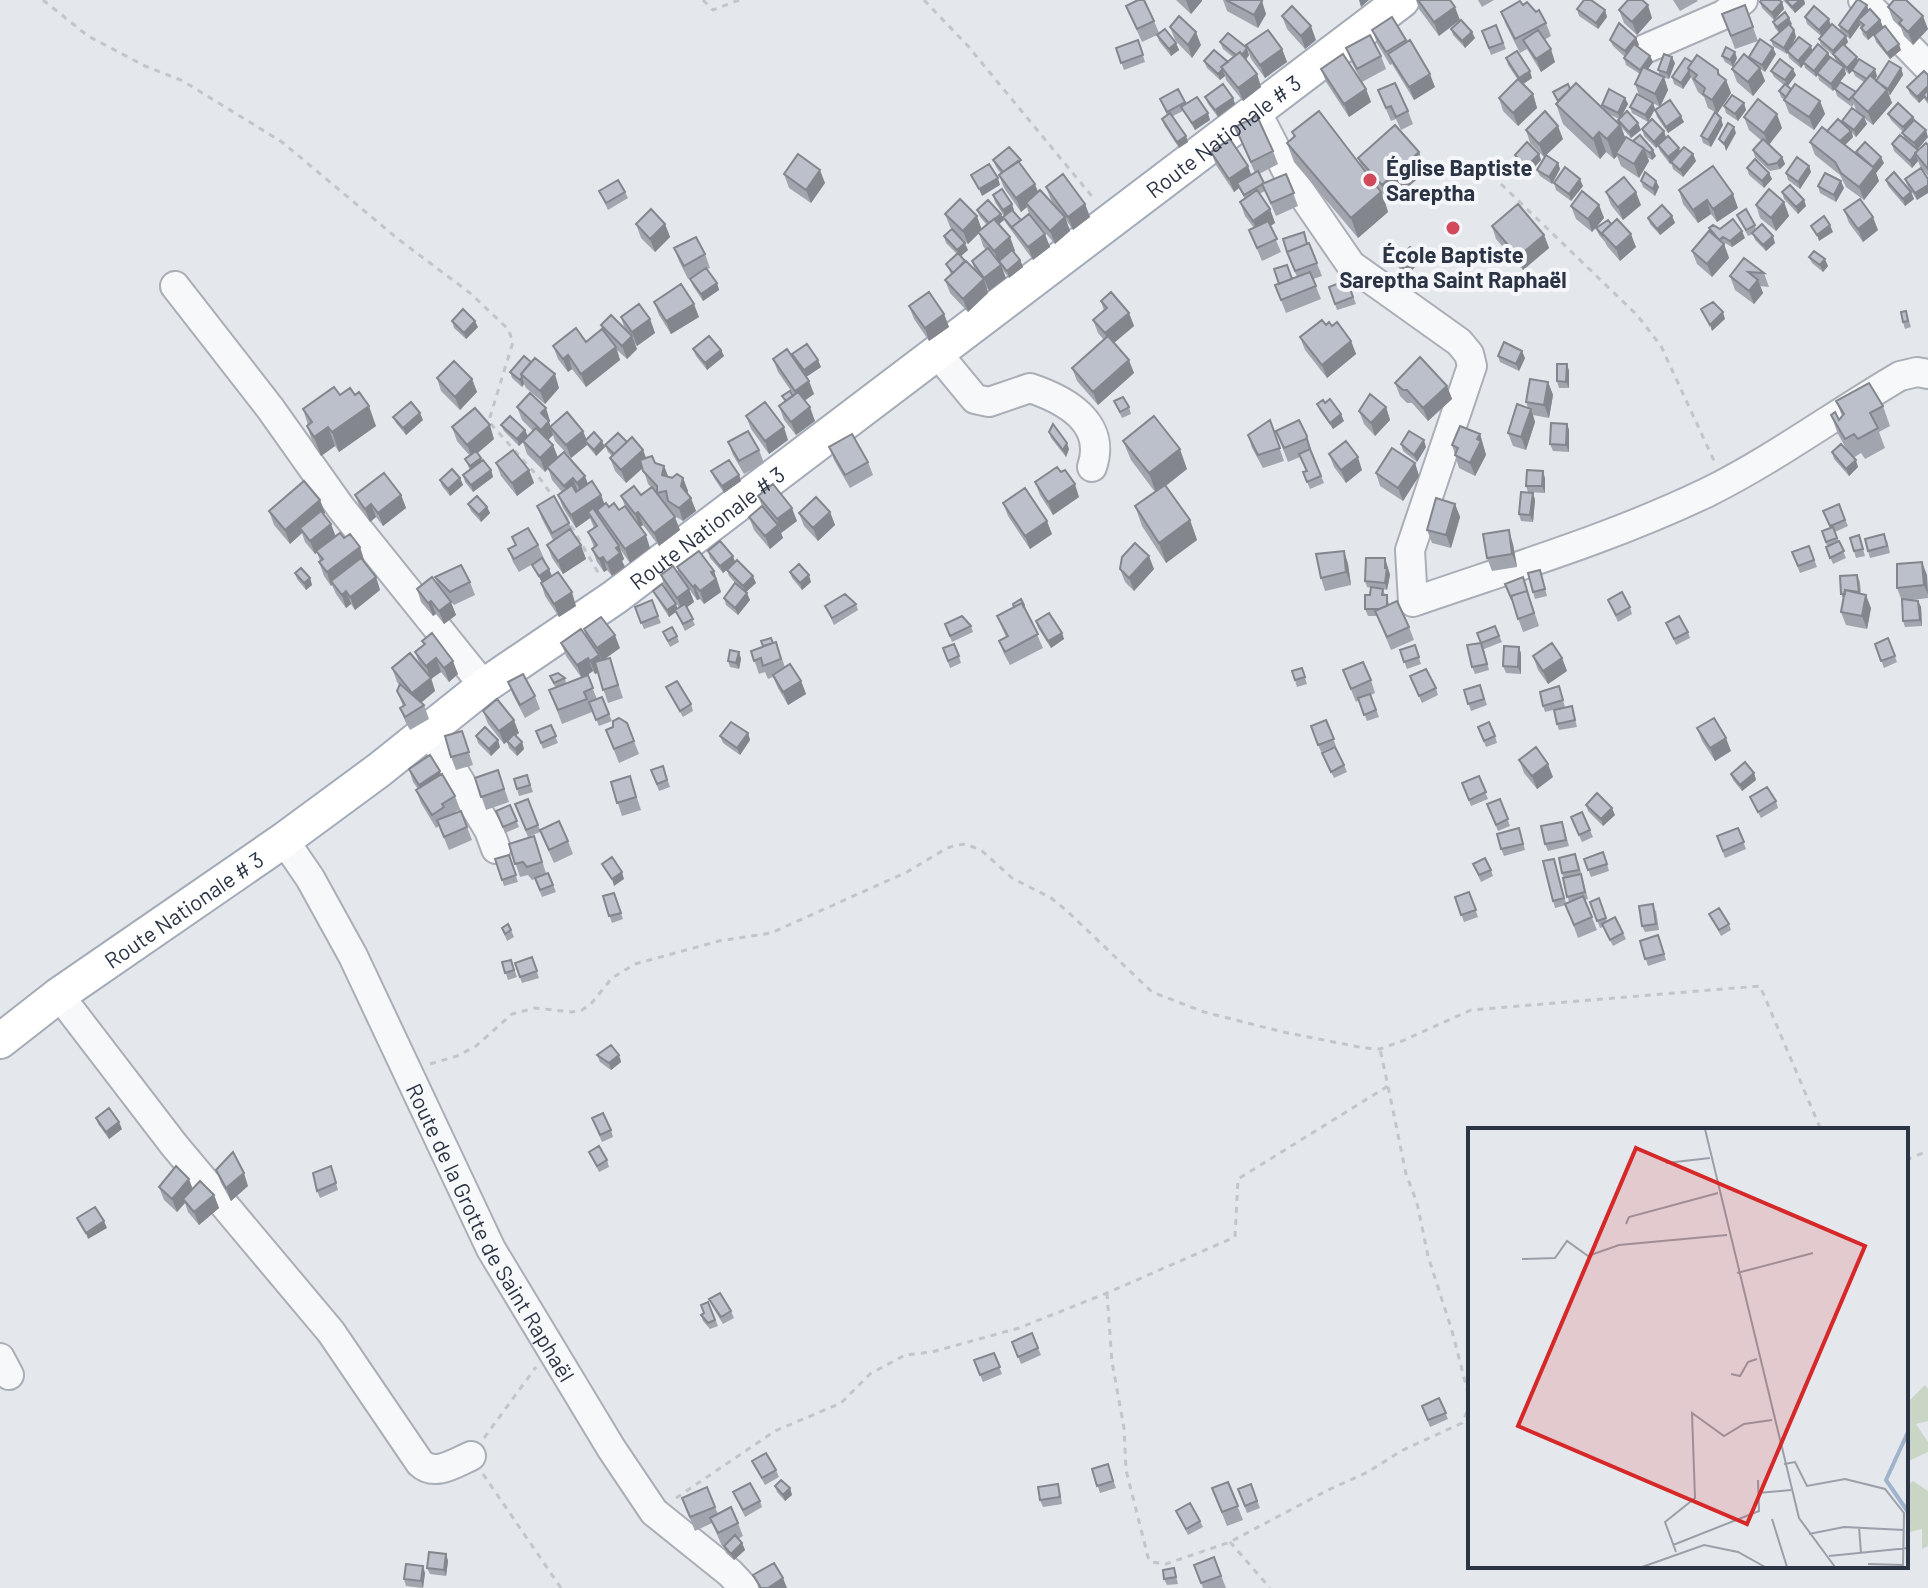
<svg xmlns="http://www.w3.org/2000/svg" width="1928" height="1588" font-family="Barlow,sans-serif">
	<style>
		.green { fill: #c9d6c5 }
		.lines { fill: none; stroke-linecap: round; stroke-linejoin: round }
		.minor-casing { stroke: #a9aeb7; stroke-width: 32 }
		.major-casing { stroke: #a3abb8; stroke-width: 38 }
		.path { stroke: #c2c5cb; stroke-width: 3; stroke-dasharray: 6 6; stroke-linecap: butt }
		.minor { stroke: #f7f8fa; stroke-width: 28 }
		.major { stroke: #fff; stroke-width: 34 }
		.wall { fill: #a1a5ae; fill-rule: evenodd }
		.shaded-wall { fill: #83868d }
		.building { fill: #bbc0ca; stroke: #83868d; stroke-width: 2 }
		.poi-dot { fill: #d1495b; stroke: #f4f6f9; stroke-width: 3 }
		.labels { text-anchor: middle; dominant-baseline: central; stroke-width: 8; stroke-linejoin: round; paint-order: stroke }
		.street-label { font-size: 22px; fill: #2b3445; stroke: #f4f6f9 }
		.poi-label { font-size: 22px; font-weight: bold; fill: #2b3445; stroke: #f4f6f9; text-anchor: start }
		.inset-river { fill: none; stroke: #9fb4cc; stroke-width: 4 }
		.inset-road { fill: none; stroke: #9a9fa9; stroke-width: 2 }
		.view { fill: #d62828; fill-opacity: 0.15; stroke: #d62828; stroke-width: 4 }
		.inset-edge { fill: none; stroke: #2b3445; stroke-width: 4 }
	</style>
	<rect width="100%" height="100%" fill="#e4e7ec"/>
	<!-- green -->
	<path class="green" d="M1925,1385L1928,1389V1421L1916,1424L1928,1442V1452L1911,1460L1906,1459V1404Z
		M1913,1481L1928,1491V1546L1922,1549V1529L1906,1533V1486Z"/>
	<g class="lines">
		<!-- minor casing -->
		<g class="minor-casing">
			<g id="minor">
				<path d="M1863,0L1928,67"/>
				<path d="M1645,49L1723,15L1743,0"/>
				<path d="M1256,111L1289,175L1351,265L1459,342L1469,354L1472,366L1410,550L1413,602C1511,568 1612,538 1706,493C1773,460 1835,414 1900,376L1917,372L1928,374"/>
				<path d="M175,286L270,408L341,508L484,686"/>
				<path d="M937,353L975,399L989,402L1030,388C1066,400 1107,423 1092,467"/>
				<path d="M429,730L489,830L496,849"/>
				<path id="s1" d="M284,840L310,878L353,956L491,1249L611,1448L654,1512L730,1573L744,1588"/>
				<path d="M59,995L174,1145L331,1332L420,1463C435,1477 455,1463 471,1456"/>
				<path d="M0,1358L9,1375"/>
			</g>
		</g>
		<!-- major casing -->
		<g class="major-casing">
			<g id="major">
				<path id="s2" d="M0,1041L59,995L284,840L379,770L484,686L615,597L1402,0"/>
			</g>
		</g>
		<!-- path -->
		<path class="path" d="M43,0L88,36L145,66L183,81L282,142L398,239L470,293L508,329L513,342L490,417V423L541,480L554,498
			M703,0L713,10L739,0
			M924,0L967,45L1095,200
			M1501,184L1637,315L1661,346L1715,463
			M565,515L599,574
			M430,1064L457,1056L476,1046L512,1014L535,1008L572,1012L582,1010L590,1005L612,978L635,964L719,941L771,933L907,872L947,848L958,845L966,844L982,851L1012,878L1051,898L1066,910L1152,992L1204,1012L1283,1032L1364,1048L1380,1049L1402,1041L1471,1010L1760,986L1821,1130
			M1906,1160L1928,1151
			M1107,1293L1112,1362L1124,1428L1126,1470L1148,1557L1151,1562L1166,1564L1230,1542L1328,1490L1368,1472L1401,1451L1462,1423L1469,1407L1467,1389L1452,1331L1428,1256L1417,1203L1406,1174L1388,1086
			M484,1438L536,1367
			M483,1474L561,1588
			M676,1498L775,1431L841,1403L870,1374L905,1355L932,1352L1019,1328L1107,1293L1235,1237L1238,1179L1388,1086L1380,1049
			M1230,1542L1270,1588"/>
		<!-- minor -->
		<use href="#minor" class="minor"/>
		<!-- major -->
		<use href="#major" class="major"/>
	</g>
	<!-- wall -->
	<path class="wall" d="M1176,0H1202V1L1191,14Z
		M1223,0H1260L1266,14L1258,28L1227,11Z
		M1416,0H1450L1439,36L1419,9Z
		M1478,0H1494L1482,7Z
		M1673,0H1697L1698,1L1680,11Z
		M1783,0H1804L1805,4L1795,13Z
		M1760,2H1782L1784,9L1774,20L1762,8Z
		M1523,5L1546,23L1551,36L1544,40L1555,62L1541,72L1527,49L1520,53L1506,25L1501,12Z
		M1745,5L1758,41L1735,49L1722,14Z
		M1867,5L1868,11L1880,20L1883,27L1868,40L1863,35L1860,25L1850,39L1843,33L1848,42L1845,46L1858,61L1877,76L1875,79L1876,81L1901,68L1903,75L1890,95H1889L1892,103L1873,125L1864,118L1867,124L1856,137L1852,133L1853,137L1845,145L1857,154L1884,163L1876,173L1879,181L1864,200L1846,187L1840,175L1815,155L1810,142L1827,131L1843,123L1842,121L1856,111L1854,104L1852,107L1837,96L1835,89L1856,93L1864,82L1855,76L1853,71L1849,74L1844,69L1846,74L1833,91L1819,80L1818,75L1816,77L1805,68L1804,64L1801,68L1789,58L1788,53L1787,54L1773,46L1771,40L1779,33L1775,28L1773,22L1792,24L1790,26L1794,30L1796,37L1791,46L1828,53L1830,57L1836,61L1834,56L1821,45L1819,39L1821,36L1807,24L1805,17L1831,25L1841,32L1839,25Z
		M1126,6L1154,21L1159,33L1176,43L1179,50L1171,56L1159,41L1157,35L1142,42Z
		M1888,7L1928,29L1913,45L1904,36L1901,28L1893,20Z
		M1577,9L1605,10L1607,17L1598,29L1579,16Z
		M1619,10L1652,18L1637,35L1624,23Z
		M1282,16L1316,40L1305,49L1287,29Z
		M1496,25L1506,49L1491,55L1482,31Z
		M1170,27L1201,45L1192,58L1175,40Z
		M1451,29L1475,38L1465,48L1453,35Z
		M1372,30L1406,40L1435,87L1414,100L1392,64L1390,65L1377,43Z
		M1874,35L1901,50L1890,59L1876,42Z
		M1636,38L1639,45L1637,46L1650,56L1653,62L1648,69L1660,75L1658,70L1675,63L1669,79L1664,78L1668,90L1660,106L1684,122L1668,133L1657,117L1655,110L1660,107L1653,103L1655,109L1648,122L1632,113L1630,107L1639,95L1635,84L1640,74L1626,65L1624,58L1625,57L1613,46L1610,40Z
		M1138,40L1145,62L1124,70L1116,48Z
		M1220,42L1249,55L1246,60L1257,74L1261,87L1243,101L1226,80L1225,76L1220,80L1207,68L1204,61L1228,62L1233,57L1223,49Z
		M1246,45L1282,49L1287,62L1265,78L1251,59Z
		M1346,48L1381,56L1386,69L1362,82L1351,61Z
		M1776,54L1765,72L1760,69L1765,81L1753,96L1737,82L1732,69L1750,59L1749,57Z
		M1722,56L1737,58L1733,67L1725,62Z
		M1506,58L1532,78L1523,84L1533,94L1537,108L1518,126L1503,111L1499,98L1518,80L1508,65Z
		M1692,62L1726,80L1731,93L1717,114L1723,125L1711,147L1703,143L1701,136L1715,112L1708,108L1704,97L1698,92L1691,77L1683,89L1674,84L1672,77Z
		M1321,69L1366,89L1371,102L1349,117L1326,82Z
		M1771,71L1796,75L1788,86L1791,89L1820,101L1825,114L1814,130L1789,113L1784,100L1781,97L1779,91L1784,85L1774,77Z
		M1928,75V104L1924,98L1919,103L1910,94L1907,87Z
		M1178,89L1186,104L1210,120L1195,130L1183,111L1173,116L1186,136L1188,142L1179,148L1164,125L1162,119L1167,115L1160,99Z
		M1570,89L1603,108L1602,105L1625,98L1628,104L1621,117L1641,130L1631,138L1622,128L1625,138L1656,156L1652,160L1647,157L1649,161L1639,178L1621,166L1617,156L1614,159L1606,152L1600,159L1563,124L1556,104L1558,102L1553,92ZM1609,114L1619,119L1618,120L1619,124Z
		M1378,90L1408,111L1413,124L1401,130L1396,119L1391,121Z
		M1205,97L1233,98L1235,104L1218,117L1208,104Z
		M1744,103L1746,110L1738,121L1726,113L1724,106Z
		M1888,114L1913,117L1928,137L1917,150H1918L1928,145V176L1920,166L1918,161L1912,168L1894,151L1892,144L1904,138L1903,132L1891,120Z
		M1744,117L1782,128L1769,145L1782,157L1785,164L1780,169L1770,171L1755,157L1753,150L1762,141L1749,130Z
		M1235,127L1273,151L1278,164L1259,174L1264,183L1286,174L1298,206L1276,216L1265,191L1259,194L1270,209L1275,223L1270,226L1281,252L1262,261L1249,230L1254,228L1245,216L1240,202L1245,199L1239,188L1234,192L1216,165L1211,152L1248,166L1251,175L1255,173Z
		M1642,129L1664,131L1666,137L1680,151L1693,154L1696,161L1683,177L1673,169L1671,163L1670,164L1660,151L1658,146L1656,148L1644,136Z
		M1526,130L1563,139L1544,157L1530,143Z
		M1292,132L1361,165L1358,158L1419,152L1426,171L1389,204L1384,198L1388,212L1358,238L1294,162L1287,143L1294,137Z
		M1539,154L1541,160L1529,173L1517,162L1515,155Z
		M993,160L1023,166L1038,192L1058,210L1051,200L1046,187L1085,204L1090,217L1073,230L1066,220L1070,231L1055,244L1042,229L1050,247L1033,260L1006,223L1003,217L1004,216L995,202L993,195L1014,210L1013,211L1021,220L1029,214L1027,207L1021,212L1004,188L999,175L1001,174L996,167Z
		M1558,163L1560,169L1552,184L1540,176L1537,170Z
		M1809,166L1811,172L1800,189L1788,180L1786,173Z
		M1747,168L1769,173L1772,179L1764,188L1749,175Z
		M784,174L825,183L811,203L789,188Z
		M1905,179H1928L1917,200L1907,185Z
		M1886,180L1911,192L1914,199L1905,206L1888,186Z
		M1641,181H1656L1659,187L1655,196L1643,187Z
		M1554,183L1583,186L1571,201L1556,190Z
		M1818,186L1844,188L1836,202L1820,193Z
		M1679,190L1738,208L1717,222L1711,214L1698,223L1683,204Z
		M599,191L625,192L628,198L608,210Z
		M1606,192L1641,205L1623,220L1611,205Z
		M1782,192L1804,200L1806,206L1798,214L1784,199Z
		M1784,202L1789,216L1776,231L1760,218L1756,205Z
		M1599,205L1604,218L1592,232L1576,219L1571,206Z
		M977,210L1004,220L999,224L1010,237L1015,251L1013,252L1020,260L1023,267L1009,278L1002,269L1006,278L989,291L987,288L988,293L968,312L950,293L945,280L951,274L946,264L957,254L946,243L944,236L968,250L961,256L975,271L972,261L986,250L983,246L979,233L968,244L950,227L945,214L982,229L987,225L980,217Z
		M1844,210L1878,230L1863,242L1849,223Z
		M1737,215L1755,225L1756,230L1775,243L1766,251L1755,240L1753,234L1748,236Z
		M1672,216L1675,223L1660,235L1650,224L1648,218Z
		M636,224H665L670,237L655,252L641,238Z
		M1611,224L1636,247L1620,261L1607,246L1605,242L1599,235L1596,228Z
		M1492,226L1544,235L1549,248L1523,270L1496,239Z
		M1709,228L1720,229L1745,238L1732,247L1725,243L1724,244L1729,258L1712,277L1697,264L1692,251L1711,233Z
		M1309,243L1322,276L1313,279L1321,299L1286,313L1275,285L1297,277L1287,252Z
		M674,248L705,254L710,268L707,269L717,283L719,290L703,301L693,286L690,279L696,275L688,279L679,261Z
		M1809,257L1828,266L1823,272L1812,263Z
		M1744,258L1764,273L1769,287L1760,286L1763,293L1754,304L1735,290L1730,276Z
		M1421,260L1407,276L1399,268L1397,262Z
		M1347,280L1356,304L1337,310L1329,287Z
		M1101,301L1129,313L1134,326L1114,343L1134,373L1098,405L1077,381L1072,368L1104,340L1098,333L1093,320L1104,311Z
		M654,302L699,317L671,334L659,315Z
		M909,306L944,314L949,327L929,341L914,319Z
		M1906,311L1911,327L1905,329L1903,322Z
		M621,317L650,319L655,333L637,346L634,342L637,349L627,359L617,350L620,360L586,387L572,369L568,372L558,359L553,346L586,342L602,330L601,325L625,330Z
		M452,321L478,327L466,339L454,328Z
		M1326,325L1332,326L1351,341L1356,354L1327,378L1305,350L1300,337Z
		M693,349L721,350L724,356L707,370L696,356Z
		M792,354L821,367L806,377L814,394L804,400L815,421L796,435L784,420L779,406L785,402L782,396L794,395L778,372L773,359L794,360Z
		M1498,356L1525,358L1519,371L1500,362Z
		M1567,364L1569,371V388H1559L1557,381Z
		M510,372L559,388L545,404L526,388L524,384L522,387L512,378Z
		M437,378L472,379L477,392L460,410L441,391Z
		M1548,382L1553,395L1549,418L1533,415L1535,422L1526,450L1513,446L1508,433L1528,408L1526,402Z
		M1395,383L1447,386L1452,399L1428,421L1412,403H1407L1400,396Z
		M340,395L376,426L339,452L335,446L321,456L314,446L307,426L308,425L303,409Z
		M1114,401L1129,407L1131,414L1122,418Z
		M1836,401L1883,406L1890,426L1879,432L1885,448L1865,459L1861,453L1853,458L1858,467L1849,476L1834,459L1832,452H1848L1838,434L1831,415L1839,420L1842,416Z
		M1317,404L1344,421L1333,429L1320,411Z
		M517,407L550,421L549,422L551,427L583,431L587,440L605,447L596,456L587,445L571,458L555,441L553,435L548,440L553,445L558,458L601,495L604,504L619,510L625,506L621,496L641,495L651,487L648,484L643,468L626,483L615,471L610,458L612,456L608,452L605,445L627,442L643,450L646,458L655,463L664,466L668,476L683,478L688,491L687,493L696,511L683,521L673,515L680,530L659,546L643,525L640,527L650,548L630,563L620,549L624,559L622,561L625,567L612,576L607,570L604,572L597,562L592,549L594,547L588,532L594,528L590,518L576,528L563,508L558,495L562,492L552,480L548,468L545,472L527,454L523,442L519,446L504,431L501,425L525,430L528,436L533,431L522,420Z
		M1386,407L1390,420L1375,436L1364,424L1359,411Z
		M746,416L788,440L769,454L751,429Z
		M393,417L423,420L406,435L396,423Z
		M1270,420L1284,461L1263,468L1252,448L1248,435Z
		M1567,424L1569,430V452L1553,451L1550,444Z
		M452,427L494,439L477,453L482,461L491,470L493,477L473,492L465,482L463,475L470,470L465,459L469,455L457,441Z
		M1276,431L1307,436L1311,449V451L1324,483L1310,489L1303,472L1306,471L1300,457L1288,462Z
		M1049,432L1069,449L1066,457L1051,438Z
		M1480,434L1486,455L1475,476L1459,468L1452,445Z
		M1123,441L1187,469L1166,486L1190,520L1197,540L1166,563L1142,526L1135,506L1155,492L1131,460Z
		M728,442L759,450L764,463L744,474L733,455Z
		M1401,444L1426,447L1417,462L1403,451Z
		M829,447L868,462L873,475L850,488L834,460Z
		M1329,454L1362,470L1346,483L1334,467Z
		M496,463L529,470L534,483L517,496L501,476Z
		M1415,463L1419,476L1403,501L1380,486L1376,473Z
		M711,471L739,475L741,481L724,493L714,478Z
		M460,478L463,485L450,496L442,486L440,480Z
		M1545,478V493L1528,492L1526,486Z
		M1035,482L1079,497L1053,515L1040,495Z
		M1533,493L1535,500L1533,522L1521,521L1519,514Z
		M355,495H401L406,508L383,526L376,517L370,522L360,508Z
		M758,496L797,521L781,533L780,531L783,538L770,549L754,530L749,517L762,506Z
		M320,500L325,513L324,514L335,536L344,538L360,547L364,560L363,561L376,577L380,590L355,610L351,604L346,608L336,594L332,585L331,586L324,576L319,562L320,561L317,552L315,554L305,542L302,533L290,544L274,525L269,511Z
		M1003,503L1052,534L1030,549L1008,516Z
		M468,504L487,507L490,513L481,522L471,511Z
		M1455,504L1460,517L1451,548L1432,543L1427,530Z
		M1839,504L1848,526L1835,532L1846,558L1833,564L1826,547L1827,546L1822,531L1830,528L1823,511Z
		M537,506L569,523L586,559L563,574L552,558L547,545L553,540L542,519Z
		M830,512L835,525L818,541L804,526L799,513Z
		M1859,535L1865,556L1856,558L1854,551Z
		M512,537L538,545L552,576L576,606L559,617L545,596L541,583L542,582L535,571L532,565L536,562L519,572L513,562L508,549L515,545Z
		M1887,540L1890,553L1870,558L1868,551Z
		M1513,544L1517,567L1492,571L1487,558Z
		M1809,546L1817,567L1800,573L1792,552Z
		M708,551L733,556L735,562L756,583L746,592L750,600L738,615L726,605L724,598L739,587L729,576L727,570L730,567L723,573L710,558Z
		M1344,551L1348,564L1351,585L1325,591L1321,578Z
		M1385,558L1390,575L1387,590L1383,589L1385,595H1387L1389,605L1409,627L1414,640L1391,650L1377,616H1368L1365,609L1371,588L1367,587L1365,581Z
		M677,567L714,571L721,592L704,604L700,599L697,600L689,589L694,602L687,607L695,625L685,631L676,612L669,617L656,597L653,591L678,608L679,607L665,588L661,575L681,578Z
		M1120,569H1154L1134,591L1125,582Z
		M1540,570L1547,596L1535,599L1533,592Z
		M790,572L811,582L802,590L792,578Z
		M295,573L310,578L312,585L306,590L297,579Z
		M1857,575L1860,582L1861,594L1871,608L1867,629L1846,625L1841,612L1844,600L1841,594Z
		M1927,575L1928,598L1912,600L1918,601L1921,607L1922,626L1905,627L1903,621L1902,601L1897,588Z
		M435,577L470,582L475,595L454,605L449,599L456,615L444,624L436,614L433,616L421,602L417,589L439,586Z
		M1523,577L1539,626L1523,632L1513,604Z
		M1608,600L1630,607L1632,614L1618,622Z
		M856,604L858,610L834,625L825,606Z
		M1024,605L1043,648L1010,665L1004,654L999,641L1006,637L997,616Z
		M635,607L658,616L661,623L644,629Z
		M1036,621L1062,633L1064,639L1051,648L1038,628Z
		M1666,623L1688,632L1690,638L1676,645Z
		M945,624L971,626L973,632L952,642Z
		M1495,626L1502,642L1484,649L1489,670L1475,674L1472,667L1481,643Z
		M584,629L620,648L604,659L610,658L623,698L608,703L598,673L595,674L593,671L587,675L597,699L609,714L612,721L599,726L590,705L592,712L562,724L549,690L555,687L550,676L565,678L566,683L581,677L566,656L561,643L586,636Z
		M663,632L677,636L679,642L670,647Z
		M1888,638L1897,662L1884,668L1875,644Z
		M422,641L458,674L449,682L441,672L431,678L435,691L421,703L424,705L429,719L410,730L405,721L400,708L403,706L397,691L400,686L397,682L392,668L420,665L415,652L424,645Z
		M776,642L785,667L801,681L806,694L788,705L778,688L773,677L768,679L765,672L759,674L751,651Z
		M1415,645L1421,664L1407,669L1400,650Z
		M1519,647L1521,654V674L1506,673L1503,666Z
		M943,648L959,656L961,663L950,668Z
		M739,652L741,659L739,669L730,667L728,661Z
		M1533,656L1562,658L1567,671L1548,684L1538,670Z
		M1302,668L1307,684L1297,687L1292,671Z
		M1343,670L1371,680L1375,693L1371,695L1379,717L1367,721L1359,700L1356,702Z
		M1410,676L1436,688L1438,695L1422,703Z
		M508,682L535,696L540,709L525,718L513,695Z
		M1480,685L1487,705L1471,711L1464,690Z
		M1559,686L1565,707L1545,712L1543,706Z
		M666,687L691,704L693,711L683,717L669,693Z
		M1572,706L1577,727L1559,730L1557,724Z
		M483,711L519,733L515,736L522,742L524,749L517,756L509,748L507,742L504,744L488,724Z
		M1326,720L1336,746L1321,752L1311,726Z
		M551,725L558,743L543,749L536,731Z
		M613,727L634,741L639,754L619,763L606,730Z
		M1478,727L1495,736L1497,743L1486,747Z
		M1697,728L1731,751L1715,761L1702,741Z
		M462,731L473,765L456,770L451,757Z
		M748,733L750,740L740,755L723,743L720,736Z
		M476,736L500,747L491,756L478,743Z
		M1322,753L1344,765L1347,772L1334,778Z
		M1519,760L1553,777L1537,789L1524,773Z
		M663,766L670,787L659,791L651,770Z
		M409,769L441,774L455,796L460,809L451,815L461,811L472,840L449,850L439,826L436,828L421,803L416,790L418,789L413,782Z
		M498,770L509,802L486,810L475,778Z
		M1754,773L1756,780L1742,791L1733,780L1731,774Z
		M527,775L533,792L519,796L517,789Z
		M630,776L641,810L622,816L611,782Z
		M1479,776L1488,799L1471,806L1462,783Z
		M1750,797L1776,801L1778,808L1761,818Z
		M528,799L540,830L568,841L573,854L554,863L540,832L528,837L515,804Z
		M1500,799L1510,826L1498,831L1487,804Z
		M510,805L519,827L505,833L496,811Z
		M1586,805L1615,815L1603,826L1588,811Z
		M1582,812L1593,837L1582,842L1571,817Z
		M1564,828L1569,846L1548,851L1545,844Z
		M1738,828L1746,849L1725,858L1717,836Z
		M1521,835L1525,850L1504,856L1501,849Z
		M534,836L546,873H548L556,892L542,897L535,879L532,880L528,875L520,877L509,844Z
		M509,855L518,882L504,886L495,859Z
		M1554,859L1566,903L1569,902L1562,873L1578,861L1588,899L1585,900L1597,930L1578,938L1566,905L1555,908L1553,901Z
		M1584,859L1607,864L1609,871L1591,877Z
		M1473,864L1491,870L1493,876L1481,882Z
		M1469,892L1478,917L1464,922L1455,897Z
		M614,893L623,919L612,923L603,896Z
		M1599,898L1607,921L1623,933L1626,939L1613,946L1603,927L1600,928L1590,902Z
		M1656,910L1659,930L1645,932L1642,926Z
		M1709,914L1729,924L1731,930L1721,936Z
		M502,928L511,930L514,937L507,941Z
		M1658,935L1666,960L1648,966L1640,941Z
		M532,957L539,978L522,983L515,963Z
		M511,960L517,977L508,980L502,962Z
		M597,1055H619L621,1062L611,1070L600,1062Z
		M96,1118L122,1129L109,1139L98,1124Z
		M592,1118L611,1130L613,1137L602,1142Z
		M589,1152L607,1160L609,1167L599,1172Z
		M331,1166L338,1190L320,1198L317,1191Z
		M216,1170L248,1186L231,1201L221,1183Z
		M159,1187L193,1189L214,1195L219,1208L199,1225L188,1212L185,1203L177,1212L164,1200Z
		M709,1299L731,1311L734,1318L723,1324L712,1306Z
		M708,1302L718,1326L710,1329L703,1321L701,1315L704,1313Z
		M1012,1342L1038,1348L1041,1355L1021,1364Z
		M994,1353L1002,1374L983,1382L974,1360Z
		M1439,1398L1448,1419L1430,1427L1422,1406Z
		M752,1461L776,1470L779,1477L765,1485Z
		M1108,1464L1116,1488L1100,1493L1092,1469Z
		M1228,1482L1243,1520L1227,1526L1212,1488Z
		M1251,1484L1260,1508L1247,1513L1238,1489Z
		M775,1486L790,1488L792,1495L785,1501L777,1492Z
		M707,1487L718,1514L738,1523L743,1536L738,1539L742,1543L745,1550L734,1560L726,1553L724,1546L726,1545L722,1546L712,1523L695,1531L687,1511L682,1498Z
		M1060,1491L1062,1504L1043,1507L1040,1500Z
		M733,1492L760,1501L762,1507L745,1517Z
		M1176,1511L1200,1521L1203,1527L1188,1535Z
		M446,1554L448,1561L446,1576L430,1574L427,1568Z
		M1214,1557L1226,1588H1203L1194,1565Z
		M1174,1568L1178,1584L1167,1585L1164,1579Z
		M425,1573L423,1588L406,1586L404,1579Z"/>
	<!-- shaded-wall -->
	<path class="shaded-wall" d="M1186,0H1202V1L1191,14Z
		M1359,0H1369L1361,7Z
		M1800,0H1804L1805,4L1795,13L1792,7Z
		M1262,1L1266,14L1258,28L1254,15Z
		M1782,2L1784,9L1774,20L1772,13Z
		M1648,5L1652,18L1637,35L1632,22Z
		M1867,5L1869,12L1858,20L1860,25L1850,39L1848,32Z
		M1455,7L1460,20L1439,36L1434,22Z
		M1605,10L1607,17L1598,29L1596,23Z
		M1923,16L1928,29L1913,45L1908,32Z
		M1789,18L1792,24L1780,34L1777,27Z
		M1829,19L1831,26L1822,37L1819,30Z
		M1880,20L1883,27L1868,40L1866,33Z
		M1311,26L1316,40L1305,49L1301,36Z
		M1794,30L1796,37L1787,54L1784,48Z
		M1196,32L1201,45L1192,58L1188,45Z
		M1472,32L1475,38L1465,48L1462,41Z
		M1846,36L1848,42L1835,57L1833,51Z
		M1636,38L1639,45L1627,58L1625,51Z
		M1176,43L1179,50L1171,56L1169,49Z
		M1899,44L1901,50L1890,59L1887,53Z
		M1811,46L1813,53L1803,62L1804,64L1801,68L1798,61Z
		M1247,48L1249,55L1242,64L1240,58Z
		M1773,48L1776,54L1765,72L1762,65Z
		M1282,49L1287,62L1265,78L1260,65Z
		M1551,49L1555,62L1541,72L1536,59Z
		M1735,52L1737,58L1733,67L1730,60Z
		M1828,53L1831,59L1817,73L1818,75L1816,77L1814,71Z
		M1650,56L1653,62L1643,76L1640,70Z
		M1672,57L1675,63L1669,79L1667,73Z
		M1857,57L1859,64L1849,74L1847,68Z
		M1844,67L1846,74L1833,91L1831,84Z
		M1760,68L1765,81L1753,96L1748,82Z
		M1901,68L1903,75L1890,95L1888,89Z
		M1222,69L1225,76L1220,80L1218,74Z
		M1793,69L1796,75L1787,87L1785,80Z
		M1875,69L1877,76L1871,86L1868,80Z
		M1718,70L1723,83L1726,80L1731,93L1717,114L1712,100Z
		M1530,71L1532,78L1522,85L1519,78Z
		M1689,71L1691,77L1683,89L1681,83Z
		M1257,74L1261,87L1243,101L1238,88Z
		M1430,74L1435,87L1414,100L1409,87Z
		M1664,77L1668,90L1660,107L1655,94Z
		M1928,86V95H1923L1924,98L1919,103L1917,97Z
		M1366,89L1371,102L1349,117L1344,104Z
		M1887,90L1892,103L1873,125L1868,112Z
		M1533,94L1537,108L1518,126L1513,113Z
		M1233,98L1235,104L1218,117L1215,110Z
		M1625,98L1628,104L1620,119L1618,113Z
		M1820,101L1825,114L1814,130L1809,117Z
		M1653,103L1655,109L1648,122L1645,115Z
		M1744,103L1746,110L1738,121L1735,114Z
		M1208,113L1210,120L1195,130L1192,123Z
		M1777,114L1782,128L1768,146L1764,133Z
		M1681,116L1684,122L1668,133L1666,127Z
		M1864,117L1867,124L1856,137L1854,130Z
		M1913,117L1915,123L1906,134L1903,127Z
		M1721,118L1723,125L1711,147L1708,140Z
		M1638,123L1641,130L1631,138L1629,132Z
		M1620,125L1628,144L1616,153L1617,156L1614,159L1607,139Z
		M1558,126L1563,139L1544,157L1539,144Z
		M1734,127L1736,133L1726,151L1724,144Z
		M1926,130L1928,137L1917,150L1914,143Z
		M1664,131L1666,138L1656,148L1654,142Z
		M1851,131L1853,137L1840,150L1838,144Z
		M1599,132L1606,152L1600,159L1593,139Z
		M1186,136L1188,142L1179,148L1177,142Z
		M1644,148L1649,161L1639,178L1634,164Z
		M1679,148L1681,155L1670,164L1668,157Z
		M1653,150L1656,156L1652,160L1650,153Z
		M1419,152L1426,171L1389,204L1382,185Z
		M1539,154L1541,160L1529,173L1526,167Z
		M1693,154L1696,161L1683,177L1680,170Z
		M1916,155L1918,161L1912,168L1910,161Z
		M1782,157L1785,164L1780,169L1777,163Z
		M1881,157L1884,163L1876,173L1879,181L1864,200L1859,187Z
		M1558,163L1560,169L1552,184L1549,177Z
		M1248,166L1253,180L1237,183L1239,188L1234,192L1229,179Z
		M1809,166L1811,172L1800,189L1798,182Z
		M820,170L825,183L811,203L806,190Z
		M1769,173L1772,179L1764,188L1762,181Z
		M998,178L1000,185L982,196L979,189Z
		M1580,179L1583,186L1571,201L1569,194Z
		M1656,181L1659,187L1655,196L1653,189Z
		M1841,181L1844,188L1836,202L1834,195Z
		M1035,184L1040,197L1026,203L1027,207L1021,212L1016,198Z
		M1928,185V193L1917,200L1915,193Z
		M1381,192L1388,212L1358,238L1351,218Z
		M1636,192L1641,205L1623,220L1618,207Z
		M1911,192L1914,199L1905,206L1903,199Z
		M1733,194L1738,208L1717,222L1713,209Z
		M1707,200L1711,214L1698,223L1693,210Z
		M1804,200L1806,206L1798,214L1796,207Z
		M1784,202L1789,216L1776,231L1771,218Z
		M1012,204L1014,210L1005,217L1003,210Z
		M1085,204L1090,217L1073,230L1068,217Z
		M1599,205L1604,218L1592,232L1588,219Z
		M1270,209L1275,223L1258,234L1253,221Z
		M1001,214L1004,220L992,230L990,224Z
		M977,216L982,230L968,244L963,231Z
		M1672,216L1675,223L1660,235L1657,229Z
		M1065,217L1070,231L1055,244L1050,231Z
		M1873,217L1878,230L1863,242L1858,229Z
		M665,224L670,237L655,252L650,239Z
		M1830,225L1833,232L1819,241L1817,235Z
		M1742,231L1745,238L1732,247L1730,241Z
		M1045,234L1050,247L1033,260L1028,247Z
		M1631,234L1636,247L1620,261L1616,248Z
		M1544,235L1549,248L1523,270L1518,257Z
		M1773,236L1775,243L1766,251L1763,245Z
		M1010,237L1015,251L999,264L994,251Z
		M965,243L968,250L960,257L957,250Z
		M1724,244L1729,258L1712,277L1707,264Z
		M1418,254L1421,260L1407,276L1405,269Z
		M1825,259L1828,266L1823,272L1820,265Z
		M1020,260L1023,267L1009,278L1007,271Z
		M1001,265L1006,278L989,291L984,278Z
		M984,279L988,293L968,312L963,299Z
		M1758,280L1763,293L1754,304L1749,291Z
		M717,283L719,290L703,301L701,294Z
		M694,304L699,317L671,334L666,321Z
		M1723,312L1725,319L1712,331L1710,325Z
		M1129,313L1134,326L1109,347L1105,333Z
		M944,314L949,327L929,341L925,328Z
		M650,319L655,333L637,346L632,332Z
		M475,321L478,327L466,339L464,333Z
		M632,336L637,349L627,359L622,346Z
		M1351,341L1356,354L1327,378L1322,365Z
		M616,347L620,360L586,387L581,374Z
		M721,350L724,356L707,370L705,363Z
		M1522,351L1525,358L1519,371L1516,364Z
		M568,355L572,369L568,372L563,359Z
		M818,360L821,367L806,377L804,370Z
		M1129,360L1134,373L1098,405L1093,392Z
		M1567,364L1569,371V388L1566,382Z
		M555,374L559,388L545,404L540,391Z
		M522,377L524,384L522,387L520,380Z
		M472,379L477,392L460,410L455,397Z
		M809,381L814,394L800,404L795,391Z
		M1548,382L1553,395L1549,418L1544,405Z
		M1447,386L1452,399L1428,421L1423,408Z
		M369,406L376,426L339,452L332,432Z
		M810,407L815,421L796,435L791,422Z
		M1386,407L1390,420L1375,436L1371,423Z
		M546,408L550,421L549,422L553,435L545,443L541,430V413Z
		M1531,409L1535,422L1526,450L1521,437Z
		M420,413L423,420L406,435L403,428Z
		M1341,414L1344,421L1333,429L1330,423Z
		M1567,424L1569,430V452L1566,445Z
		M490,425L494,439L472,458L467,445Z
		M328,427L335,446L321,456L314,437Z
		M784,427L788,440L769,454L765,441Z
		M525,430L528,437L519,446L517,439Z
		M583,431L588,444L585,441L587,445L571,458L566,445Z
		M1480,434L1486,455L1475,476L1470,463Z
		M1307,436L1311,449L1310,453L1306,439Z
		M1424,440L1426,447L1417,462L1414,455Z
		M602,441L605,447L596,456L594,450Z
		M1067,443L1069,449L1066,457L1063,450Z
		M553,445L558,458L545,472L540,458Z
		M1180,449L1187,469L1156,493L1149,473Z
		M643,450L648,463L626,483L621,470Z
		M1358,457L1362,470L1346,483L1341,470Z
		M481,458L483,464L472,472L470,466Z
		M1856,460L1858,467L1849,476L1846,469Z
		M1415,463L1419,476L1403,501L1398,488Z
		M664,466L669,479L662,475Z
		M491,470L493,477L473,492L471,485Z
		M529,470L534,483L517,496L512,483Z
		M1543,471L1545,478V493L1542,486Z
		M739,475L741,481L724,493L722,486Z
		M585,476L590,489L582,496L577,483Z
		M460,478L463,485L450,496L448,489Z
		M573,478L578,492L569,500L564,486Z
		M683,478L688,491L686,499L681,486Z
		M1075,484L1079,497L1053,515L1048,502Z
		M1533,493L1535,500L1533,522L1530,515Z
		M401,495L406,508L383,526L378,513Z
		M601,495L606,508L597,510L598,513L592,517L588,512L590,518L576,528L571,515Z
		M691,498L696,511L683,521L679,508Z
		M320,500L325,513L303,532L300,528L302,533L290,544L285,530Z
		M371,504L376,517L370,522L365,509Z
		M1455,504L1460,517L1451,548L1446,535Z
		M487,507L490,513L481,522L479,515Z
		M792,508L797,521L781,533L777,519Z
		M638,512L643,525L640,527L635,514Z
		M830,512L835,525L818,541L813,528Z
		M675,517L680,530L659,546L654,533Z
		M1190,520L1197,540L1166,563L1159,543Z
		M1047,521L1052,534L1030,549L1025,536Z
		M331,524L336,537L315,554L310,541Z
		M778,525L783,538L770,549L765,536Z
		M1509,530L1513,544L1517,567L1512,554Z
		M646,535L650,548L630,563L625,549Z
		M581,545L586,559L563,574L558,561Z
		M619,546L624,559L622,561L625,567L612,576L607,563Z
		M360,547L364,560L333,584L331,581L332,585L331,586L327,572Z
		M1344,551L1348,564L1351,585L1346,572Z
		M733,556L735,562L723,573L720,566Z
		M1149,556L1154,569L1134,591L1129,578Z
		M603,557L607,570L604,572L599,559Z
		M1385,558L1390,575L1387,590L1385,583Z
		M1922,562L1927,575L1928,595L1924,585Z
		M549,569L552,576L542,583L539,576Z
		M714,571L721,592L704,604L700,591L711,572Z
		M809,575L811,582L802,590L800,583Z
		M753,576L756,583L745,593L743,586Z
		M376,577L380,590L355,610L350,597Z
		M310,578L312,585L306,590L304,583Z
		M695,585L700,599L697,600L693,587Z
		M689,589L694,602L682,611L677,598Z
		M346,591L351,604L346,608L342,595Z
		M572,592L576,606L559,617L554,604Z
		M747,593L750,600L738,615L735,608Z
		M1866,595L1871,608L1867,629L1862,616Z
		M431,601L436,614L433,616L428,603Z
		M1918,601L1921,607L1922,626L1920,620Z
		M451,602L456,615L444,624L439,611Z
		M676,604L678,610L669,617L667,610Z
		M1062,633L1064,639L1051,648L1048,641Z
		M615,635L620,648L602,661L597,648Z
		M1519,647L1521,654V674L1518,667Z
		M739,652L741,659L739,669L736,663Z
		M599,655L604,668L595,674L590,661Z
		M436,658L441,672L431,679L426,666Z
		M588,658L593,671L582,679L577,665Z
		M1562,658L1567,671L1548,684L1543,671Z
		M453,661L458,674L449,682L444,668Z
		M431,678L435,691L417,706L412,693Z
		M801,681L806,694L788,705L783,692Z
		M514,720L519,733L504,744L499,731Z
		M748,733L750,740L740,755L737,748Z
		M1726,738L1731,751L1715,761L1710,748Z
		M498,740L500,747L491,756L489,749Z
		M522,742L524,749L517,756L515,749Z
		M1548,764L1553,777L1537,789L1532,776Z
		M440,771L444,785L423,798L419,785Z
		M1754,773L1756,780L1742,791L1740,785Z
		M1612,808L1615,815L1603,826L1601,819Z
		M622,872L624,879L614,886L612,879Z
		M619,1055L621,1062L611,1070L609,1063Z
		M119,1122L122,1129L109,1139L106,1132Z
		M244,1173L248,1186L231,1201L226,1188Z
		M189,1179L194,1192L183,1199L185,1203L177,1212L172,1199Z
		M214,1195L219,1208L199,1225L194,1212Z
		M104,1221L107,1228L88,1239L86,1233Z
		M790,1488L792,1495L785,1501L783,1495Z
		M742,1543L745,1550L734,1560L731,1554Z
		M446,1554L448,1561L446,1576L444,1570Z
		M423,1566L425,1573L423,1588L421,1581Z
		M783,1578L787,1588H768Z"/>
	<!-- building -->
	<path class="building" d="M1138,0H1144L1154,21L1137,29L1126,6Z
		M1226,0H1260L1262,1L1254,15Z
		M1418,0H1450L1455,7L1434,22Z
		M1584,0H1591L1605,10L1596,23L1577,9Z
		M1628,0H1642L1648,5L1632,22L1619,10Z
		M1761,0H1779L1782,2L1772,13L1760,2Z
		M1786,0H1800L1792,7Z
		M1857,0H1859L1867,5L1848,32L1839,25Z
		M1894,0H1906L1923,16L1908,32L1899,23L1902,20L1888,7Z
		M1520,1L1523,5L1527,2L1536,12L1539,10L1546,23L1515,39L1501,12Z
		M1745,5L1753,27L1731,36L1722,14Z
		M1292,6L1311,26L1301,36L1282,16Z
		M1814,6L1829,19L1819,30L1805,17Z
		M1870,9L1880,20L1866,33L1861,28L1864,25L1858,20Z
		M1785,12L1789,18L1777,27L1773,22Z
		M1179,16L1196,32L1188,45L1170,27Z
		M1392,17L1406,40L1386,52L1372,30Z
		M1461,20L1472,32L1462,41L1451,29Z
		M1619,23L1636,38L1625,51L1610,40Z
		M1789,24L1794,30L1784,48L1771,40Z
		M1832,24L1846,36L1833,51L1819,39Z
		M1496,25L1503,43L1489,48L1482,31Z
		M1885,26L1899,44L1887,53L1874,35Z
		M1165,29L1176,43L1169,49L1157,35Z
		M1268,30L1282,49L1260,65L1246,45Z
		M1538,30L1551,49L1536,59L1523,40Z
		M1228,33L1247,48L1242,55L1240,52L1236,55L1220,42Z
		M1370,35L1381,56L1357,69L1346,48Z
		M1799,37L1811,46L1798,61L1787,51Z
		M1760,39L1773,48L1762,65L1749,57Z
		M1138,40L1143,55L1121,63L1116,48Z
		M1410,40L1430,74L1409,87L1388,54Z
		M1634,44L1650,56L1640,70L1624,58Z
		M1818,44L1828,53L1814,71L1803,62Z
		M1843,44L1857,57L1847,68L1833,54Z
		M1726,47L1735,52L1730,60L1722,56Z
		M1214,50L1228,62L1221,67L1223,69L1218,74L1204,61Z
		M1517,51L1530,71L1519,78L1506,58Z
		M1240,52L1257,74L1238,88L1221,67Z
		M1343,54L1366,89L1344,104L1321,69Z
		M1664,54L1672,57L1667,73L1658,70Z
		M1744,54L1760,68L1748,82L1732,69Z
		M1697,55L1718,70V74L1726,80L1712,100L1703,94L1705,88L1694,79L1697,75L1688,68Z
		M1830,57L1844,67L1831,84L1817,73Z
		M1685,58L1692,62L1688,68L1689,71L1681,83L1672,77Z
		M1780,59L1793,69L1785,80L1771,71Z
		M1859,59L1875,69L1867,79L1852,70Z
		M1889,61L1901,68L1888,89L1876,81Z
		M1643,67L1664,77L1655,94L1635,84Z
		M1924,71L1928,75V86L1917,97L1907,87Z
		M1870,75L1887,90L1868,112L1852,97Z
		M1518,79L1533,94L1513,113L1499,98Z
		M1840,82L1856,92L1849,100L1835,89Z
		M1395,83L1408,111L1396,117L1391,106L1386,108L1378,90Z
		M1576,83L1620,125L1607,139L1599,132L1593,139L1556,104Z
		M1223,84L1233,98L1215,110L1205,97Z
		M1568,84L1570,89L1558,101L1553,92Z
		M1785,84L1791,89L1786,97L1779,91Z
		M1795,84L1820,101L1809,117L1784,100Z
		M1178,89L1185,102L1167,112L1160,99Z
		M1609,89L1625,98L1618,113L1602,105Z
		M1928,90V100L1923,95Z
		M1637,94L1653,103L1645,115L1630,107Z
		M1732,95L1744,103L1735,114L1724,106Z
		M1197,97L1208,113L1192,123L1181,107Z
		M1758,99L1777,114L1764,133L1744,117Z
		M1670,100L1681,116L1666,127L1655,110Z
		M1898,103L1913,117L1903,127L1888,114Z
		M1852,108L1864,117L1854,130L1842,121Z
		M1319,111L1381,192L1351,218L1287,143L1295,136L1292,132Z
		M1545,111L1558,126L1539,144L1526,130Z
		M1627,111L1638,123L1629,132L1618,120Z
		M1715,112L1721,118L1708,140L1701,136Z
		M1170,113L1186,136L1177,142L1162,119Z
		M1257,116L1273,151L1251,162L1235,127Z
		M1652,119L1664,131L1654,142L1642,129Z
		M1838,119L1851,131L1840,141L1827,131Z
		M1914,120L1926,130L1914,143L1902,133Z
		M1728,123L1734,127L1724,144L1719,139Z
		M1395,125L1419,152L1382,185L1358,158Z
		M1822,127L1874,168L1859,187L1841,173L1835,162L1810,142Z
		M1640,135L1653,150L1650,153L1633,141Z
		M1900,135L1918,150L1910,161L1892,144Z
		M1668,136L1679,148L1668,157L1658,145Z
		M1626,137L1644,148L1634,164L1616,153Z
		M1230,139L1248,166L1229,179L1211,152Z
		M1763,139L1782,157L1777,163L1768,165L1753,150Z
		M1527,142L1539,154L1526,167L1515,155Z
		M1865,142L1881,157L1873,167L1856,152Z
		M1926,143L1928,145V169L1915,153Z
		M1009,147L1021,160L1003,172L993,160Z
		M1684,147L1693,154L1680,170L1671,162Z
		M798,154L820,170L806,190L784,174Z
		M1546,155L1558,163L1549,177L1537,170Z
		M1797,157L1809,166L1798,182L1786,173Z
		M1755,159L1769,173L1762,181L1747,168Z
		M1018,161L1035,184L1016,198L999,175Z
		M989,164L998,178L979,189L971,175Z
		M1713,166L1733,194L1713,209L1707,200L1693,210L1679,190Z
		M1565,167L1580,179L1569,194L1554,183Z
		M1921,168L1928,179V185L1915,193L1905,179Z
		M1258,171L1264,183L1244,195L1237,183Z
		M1645,172L1656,181L1653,189L1641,181Z
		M1894,172L1911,192L1903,199L1886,180Z
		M1825,173L1841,181L1834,195L1818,186Z
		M1063,174L1085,204L1068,217L1046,187Z
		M1286,174L1294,193L1271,203L1262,184Z
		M1624,177L1636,192L1618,207L1606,192Z
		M618,180L625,192L606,203L599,191Z
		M1790,185L1804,200L1796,207L1782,192Z
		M1002,189L1012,204L1003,210L993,195Z
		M1769,189L1784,202L1771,218L1756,205Z
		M1040,190L1065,217L1050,231L1026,203Z
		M1257,190L1270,209L1253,221L1240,202Z
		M1582,191L1599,205L1588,219L1571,206Z
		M960,199L977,216L963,231L945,214Z
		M1860,199L1873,217L1858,229L1844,210Z
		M988,200L1001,214L989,223L977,210Z
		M1518,204L1544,235L1518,257L1492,226Z
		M1662,205L1672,216L1657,229L1648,218Z
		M651,209L665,224L650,239L636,224Z
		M1746,209L1755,225L1746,230L1737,215Z
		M1012,210L1021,220L1012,227L1013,229L1003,217Z
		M1029,214L1045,234L1028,247L1012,227Z
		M1824,216L1830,225L1817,235L1811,226Z
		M994,219L1010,237L994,251L978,232Z
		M1617,219L1631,234L1616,248L1602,233Z
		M1733,219L1742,231L1730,241L1723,237L1719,240L1709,228L1713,225L1720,229Z
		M1608,220L1611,224L1602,233L1603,236L1596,228Z
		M1268,221L1277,239L1257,248L1249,230Z
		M1762,224L1773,236L1763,245L1752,233Z
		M952,229L965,243L957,250L944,236Z
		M1709,231L1724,244L1707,264L1692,251Z
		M1304,232L1307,244L1287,252L1283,239Z
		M696,237L705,254L684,266L674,248Z
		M1309,243L1317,263L1295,271L1287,252Z
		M1410,247L1418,254L1405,269L1397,262Z
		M988,248L1001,265L984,278L972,261Z
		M1012,250L1020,260L1007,271L999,261Z
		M1814,251L1825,259L1820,265L1809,257Z
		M958,253L965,261L953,273L946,264Z
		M1744,258L1764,273L1748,272L1758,280L1749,291L1730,276Z
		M966,261L984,279L963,299L945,280Z
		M1287,265L1292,279L1279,284L1274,269Z
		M706,268L717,283L701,294L690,279Z
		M1310,272L1316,286L1281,300L1275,285Z
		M1347,280L1353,297L1335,304L1329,287Z
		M681,284L694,304L666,321L654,302Z
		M929,292L944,314L925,328L909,306Z
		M1111,292L1129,313L1105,333L1093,320L1107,308L1101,301Z
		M1713,302L1723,312L1710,325L1701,309Z
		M639,304L650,319L632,332L621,317Z
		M463,309L475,321L464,333L452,321Z
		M1906,311L1908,321L1903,322L1901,312Z
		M611,315L632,336L622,346L601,325Z
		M1322,320L1326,325L1329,322L1332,326L1337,322L1351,341L1322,365L1300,337Z
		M576,328L586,342L602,329L616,347L581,374L568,355L563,359L553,346Z
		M709,336L721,350L705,363L693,349Z
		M1108,336L1129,360L1093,392L1072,368Z
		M1504,342L1522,351L1516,364L1498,356Z
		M807,344L818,360L804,370L792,354Z
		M787,349L809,381L795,391L773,359Z
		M524,356L531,362L521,374L522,377L520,380L510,372Z
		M1420,357L1447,386L1423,408L1407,390H1403L1395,383Z
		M535,358L555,374L540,391L521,374Z
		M454,361L472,379L455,397L437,378Z
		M1557,364H1567L1566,382L1557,381Z
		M1530,379L1548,382L1544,405L1526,402Z
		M1869,383L1883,406L1870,413L1878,428L1858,439L1854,434L1845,439L1831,415L1835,412L1839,420L1844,414L1836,401Z
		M334,387L340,395L350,388L355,395L359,392L369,406L332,432L328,427L314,437L307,426L312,422L303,409Z
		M790,391L793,396L786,401L782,396Z
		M798,392L810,407L791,422L779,406Z
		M530,393L546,408L541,413L549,421L541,430L517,407Z
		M1370,394L1386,407L1371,423L1359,411Z
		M1123,397L1129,407L1120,412L1114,401Z
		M1330,399L1341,414L1330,423L1317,404L1323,400L1325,403Z
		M411,402L420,413L403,428L393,417Z
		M765,402L784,427L765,441L746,416Z
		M1517,404L1531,409L1521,437L1508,433Z
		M475,408L490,425L467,445L452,427Z
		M567,412L583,431L566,445L550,427Z
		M510,416L525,430L517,439L501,425Z
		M1154,416L1180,449L1149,473L1123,441Z
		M1270,420L1280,448L1258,455L1248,435Z
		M1299,420L1307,436L1306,439L1284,448L1276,431Z
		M1551,423L1567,424L1566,445L1550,444Z
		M1053,424L1067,443L1063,450L1049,432Z
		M1460,426L1480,434L1477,439L1481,441L1470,463L1455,455L1458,448L1452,445Z
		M536,428L553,445L540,458L523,441Z
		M748,431L759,450L739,461L728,442Z
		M1409,431L1424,440L1414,455L1401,444Z
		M594,432L602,441L594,450L585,441Z
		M618,433L627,442L614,454L605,445Z
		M852,434L868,462L845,475L829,447Z
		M632,437L643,450L621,470L610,458Z
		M1346,441L1358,457L1341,470L1329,454Z
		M1841,444L1856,460L1846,469L1832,452Z
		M1392,448L1415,463L1398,488L1376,473Z
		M1310,449L1321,476L1307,482L1303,472L1307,471L1299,454Z
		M513,450L529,470L512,483L496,463Z
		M476,451L481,458L470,466L465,459Z
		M564,452L585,476L577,483L573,478L564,486L547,467Z
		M652,456L655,463L664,466L662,475L672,478L677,474L683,478L681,486L691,498L679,508L668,501L666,491L657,493V486L643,471L640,460Z
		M483,460L491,470L471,485L463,475Z
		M729,460L739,475L722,486L711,471Z
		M1057,467L1061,472L1065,470L1075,484L1048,502L1035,482Z
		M452,469L460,478L448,489L440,480Z
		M1527,470L1543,471L1542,486H1526Z
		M384,473L401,495L378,513L371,504L365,509L355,495Z
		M304,481L320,500L285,530L269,511Z
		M592,481L601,495L571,515L558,495L572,485L576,492Z
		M773,484L792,508L777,519L758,496Z
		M1165,485L1190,520L1159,543L1135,506Z
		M634,486L641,495L652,487L675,517L654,533L638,512L635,514L621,496Z
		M1025,488L1047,521L1025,536L1003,503Z
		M1521,492L1533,493L1530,515L1519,514Z
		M477,496L487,507L479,515L468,504Z
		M554,496L569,523L552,533L537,506Z
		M816,497L830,512L813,528L799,513Z
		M1436,498L1455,504L1446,535L1427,530Z
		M606,503L609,507L614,503L619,510L625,506L646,535L625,549L597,510Z
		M1839,504L1845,520L1830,526L1823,511Z
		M762,506L778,525L765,536L749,517Z
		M593,508L619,546L616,548L620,553L607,563L603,557L599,559L592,549L597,545L588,532L597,526L588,512Z
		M321,511L331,524L310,541L300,528Z
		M1833,527L1837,538L1826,542L1822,531Z
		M528,528L538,545L514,559L508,549L516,545L512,537Z
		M570,529L581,545L558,561L547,545Z
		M1509,530L1512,554L1487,558L1483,534Z
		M340,533L344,538L350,534L360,547L327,572L319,562L323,559L316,551Z
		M1884,534L1887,546L1868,551L1865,539Z
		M1859,535L1863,549L1854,551L1850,538Z
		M720,541L733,556L720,566L708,551Z
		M1839,541L1844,551L1830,558L1826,547Z
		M1135,543L1149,556L1129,578L1120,569L1122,557Z
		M1809,546L1814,560L1798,566L1792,552Z
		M699,551L714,571L711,572L716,579L700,591L695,585L693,587L677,567Z
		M1344,551L1346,572L1321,578L1316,554Z
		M361,558L376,577L350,597L346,591L342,595L331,581Z
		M542,558L549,569L539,576L532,565Z
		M1366,558H1385V568H1387L1385,583L1365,581Z
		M737,560L753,576L743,586L727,570Z
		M1922,562L1924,585L1897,588V564Z
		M799,564L809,575L800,583L790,572Z
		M461,565L470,582L450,592L435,577Z
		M673,566L689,589L677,598L661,575Z
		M301,568L310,578L304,583L295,573Z
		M1540,570L1545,589L1533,592L1528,573Z
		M558,572L572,592L554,604L541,583Z
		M1857,575L1859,592L1845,590V594H1841L1840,576Z
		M432,577L451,602L439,611L431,601L428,603L417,589Z
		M1523,577L1529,597L1527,591L1511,596L1512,600L1505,584Z
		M735,583L747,593L735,608L724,598Z
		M662,584L676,604L667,610L653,591Z
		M1371,587L1383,589L1382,595H1387V606L1379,609H1365V595H1370Z
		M1845,590L1866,595L1862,616L1841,612Z
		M1527,591L1534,613L1518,619L1511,596Z
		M1622,592L1630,607L1616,615L1608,600Z
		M845,594L856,604L832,618L825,606Z
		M1021,599L1024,605L1023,606L1022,603L1014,607L1013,604Z
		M1902,599L1918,601L1920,620L1903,621Z
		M652,600L658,616L641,623L635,607Z
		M1397,601L1409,627L1387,637L1375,611Z
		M1022,603L1038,634L1005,652L999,641L1008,636L997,616Z
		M685,604L693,619L683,624L675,610Z
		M1049,613L1062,633L1048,641L1036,621Z
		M962,616L971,626L950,636L945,624Z
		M1679,616L1688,632L1674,639L1666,623Z
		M601,617L615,635L597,648L584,629Z
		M1495,626L1499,636L1481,643L1487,664L1472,667L1467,645L1481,643L1477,633Z
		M672,627L677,636L668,641L663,632Z
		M581,629L599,655L590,661L588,658L577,665L561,643Z
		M432,633L453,661L444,668L436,658L426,666L415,652L425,644L422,641Z
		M771,638L773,643L763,646L761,641Z
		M1888,638L1895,656L1881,661L1875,644Z
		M776,642L781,659L763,666L761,658L754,661L751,651Z
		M1552,643L1562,658L1543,671L1533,656Z
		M954,644L959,656L948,661L943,648Z
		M1415,645L1419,657L1404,662L1400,650Z
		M1504,646L1519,647L1518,667L1503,666Z
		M730,650L739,652L736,663L728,661Z
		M410,653L431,678L412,693L392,668Z
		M610,658L618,685L603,690L595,662Z
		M1363,662L1371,680L1351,689L1343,670Z
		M790,664L801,681L783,692L773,675Z
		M1302,668L1305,677L1295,680L1292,671Z
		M1426,669L1436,688L1419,696L1410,676Z
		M558,673L565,678L554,683L550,676Z
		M523,674L535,696L520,705L508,682Z
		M588,675L593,688L584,692L587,699L558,710L549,690Z
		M677,681L691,704L680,711L666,687Z
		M400,684L424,705L405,717L400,708L405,705L397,691Z
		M1480,685L1484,699L1468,704L1464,690Z
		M1559,686L1563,700L1543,706L1540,692Z
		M1370,694L1376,710L1364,715L1358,698Z
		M602,697L609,714L596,720L589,702Z
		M497,699L514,720L499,731L483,711Z
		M1572,706L1575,720L1557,724L1554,710Z
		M619,718L627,723L634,741L614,749L606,730L613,727V721Z
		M1714,718L1726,738L1710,748L1697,728Z
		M1326,720L1334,739L1318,745L1311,726Z
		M731,722L748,733L737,748L720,736Z
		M1489,722L1495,736L1484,741L1478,727Z
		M551,725L556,736L541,743L536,731Z
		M485,727L498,740L489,749L476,736Z
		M462,731L469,752L451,757L445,736Z
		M514,734L522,742L515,749L507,741Z
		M1335,747L1344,765L1331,772L1322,753Z
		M1536,747L1548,764L1532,776L1519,760Z
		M430,755L440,771L419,785L409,769Z
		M1745,762L1754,773L1740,785L1731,774Z
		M663,766L667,780L657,784L651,770Z
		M498,770L504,789L481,797L475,778Z
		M442,774L455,796L442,804L444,807L432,815L416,790Z
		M527,775L530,785L517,789L514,779Z
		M630,776L636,797L617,803L611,782Z
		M1479,776L1486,792L1469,800L1462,783Z
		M1767,787L1776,801L1758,812L1750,797Z
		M1597,793L1612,808L1601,819L1586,805Z
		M528,799L538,825L526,830L515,804Z
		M1500,799L1508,819L1496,825L1487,804Z
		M510,805L517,821L503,827L496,811Z
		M461,811L467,827L444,837L437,820Z
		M1582,812L1590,830L1579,835L1571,817Z
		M559,821L568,841L549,850L540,830Z
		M1562,822L1566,840L1545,844L1541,826Z
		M1519,828L1523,844L1501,849L1497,834Z
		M1738,828L1744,842L1723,851L1717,836Z
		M534,836L542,862L527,867L523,862L515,864L509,844Z
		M1603,852L1607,864L1588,870L1584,859Z
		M1575,854L1579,870L1562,873L1559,858Z
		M509,855L516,875L502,880L495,859Z
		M612,857L622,872L612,879L602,864Z
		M1485,858L1491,870L1479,875L1473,864Z
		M1554,859L1564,898L1553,901L1543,861Z
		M548,873L553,885L540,890L535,878Z
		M1581,874L1585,892L1567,897L1563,878Z
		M1469,892L1476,910L1461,915L1455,897Z
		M614,893L621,913L609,916L603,896Z
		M1583,896L1592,917L1574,925L1565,904Z
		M1599,898L1606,918L1597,921L1590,902Z
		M1653,904L1656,924L1642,926L1639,906Z
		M1719,908L1729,924L1719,930L1709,914Z
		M1615,917L1623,933L1610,940L1602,924Z
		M508,924L511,930L505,934L502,928Z
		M1658,935L1664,954L1645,959L1640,941Z
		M532,957L537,971L520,977L515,963Z
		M511,960L514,970L505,973L502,962Z
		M611,1045L619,1055L609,1063L597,1055Z
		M109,1108L119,1122L106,1132L96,1118Z
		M603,1113L611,1130L600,1135L592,1118Z
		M599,1146L607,1160L597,1166L589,1152Z
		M233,1152L244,1173L226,1188L216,1170Z
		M176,1166L189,1179L172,1199L159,1187Z
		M331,1166L336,1183L317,1191L313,1173Z
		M200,1181L214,1195L194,1212L183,1199Z
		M95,1207L104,1221L86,1233L77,1218Z
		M720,1293L731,1311L721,1317L709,1299Z
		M708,1302L715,1320L708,1323L701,1315L704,1313L701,1305Z
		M1032,1333L1038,1348L1018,1357L1012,1342Z
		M994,1353L1000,1367L980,1375L974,1360Z
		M1439,1398L1446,1413L1428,1420L1422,1406Z
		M766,1453L776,1470L762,1478L752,1461Z
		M1108,1464L1113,1481L1097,1486L1092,1469Z
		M781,1480L790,1488L783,1495L775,1486Z
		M1228,1482L1238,1506L1222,1512L1212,1488Z
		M750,1483L760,1501L743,1510L733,1492Z
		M1058,1484L1060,1497L1040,1500L1038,1487Z
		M1251,1484L1257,1501L1245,1506L1238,1489Z
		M707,1487L715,1507L690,1517L682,1498Z
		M1190,1503L1200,1521L1186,1529L1176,1511Z
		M731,1507L738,1523L718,1533L710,1518Z
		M735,1535L742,1543L731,1554L724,1546Z
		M429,1552L446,1554L444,1570L427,1568Z
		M1214,1557L1221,1576L1201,1583L1194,1565Z
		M774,1563L783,1578L768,1588H761L753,1575Z
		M406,1564L423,1566L421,1581L404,1579Z
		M1174,1568L1176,1577L1164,1579L1163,1570Z"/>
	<!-- markers -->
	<g class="poi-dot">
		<circle cx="1370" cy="180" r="8"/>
		<circle cx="1453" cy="228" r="8"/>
	</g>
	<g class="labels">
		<!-- street labels -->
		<g class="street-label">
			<text stroke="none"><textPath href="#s2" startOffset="1522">Route Nationale # 3</textPath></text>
			<text stroke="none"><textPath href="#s2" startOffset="874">Route Nationale # 3</textPath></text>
			<text stroke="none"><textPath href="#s2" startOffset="226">Route Nationale # 3</textPath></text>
			<text stroke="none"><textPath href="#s1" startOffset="444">Route de la Grotte de Saint Raphaël</textPath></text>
		</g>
		<!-- poi labels -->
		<g class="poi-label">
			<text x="1386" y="167">Église Baptiste<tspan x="1386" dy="25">Sareptha</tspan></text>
			<text x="1453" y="254" text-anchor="middle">École Baptiste<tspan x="1453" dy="25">Sareptha Saint Raphaël</tspan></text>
		</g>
	</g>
	<!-- overview -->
	<g transform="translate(1468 1128)">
		<rect width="440" height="440" fill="#e4e7ec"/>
		<path class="inset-river" d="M440,304L418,352L440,384"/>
		<path class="inset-road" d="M237,1L331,390L367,439M198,35L242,30M158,96L161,89L250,65M54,131L87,130L99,113L120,128L151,117L259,107M269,145L345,125M263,246L272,248L280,234L289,231M316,336L327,334L339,358L377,351L417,361L436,385L435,439M290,365L323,362M304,391L319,439M391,399L393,425M341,406L376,399L436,402M205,417L291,383L290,352M208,424L197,394L227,370L224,285L256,308L276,296L304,292M361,428L440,420M400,436L435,437M174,439L236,417L270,424L297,439"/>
		<path class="view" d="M168,20L397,118L279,396L50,298Z"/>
		<rect width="440" height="440" class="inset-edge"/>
	</g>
</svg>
